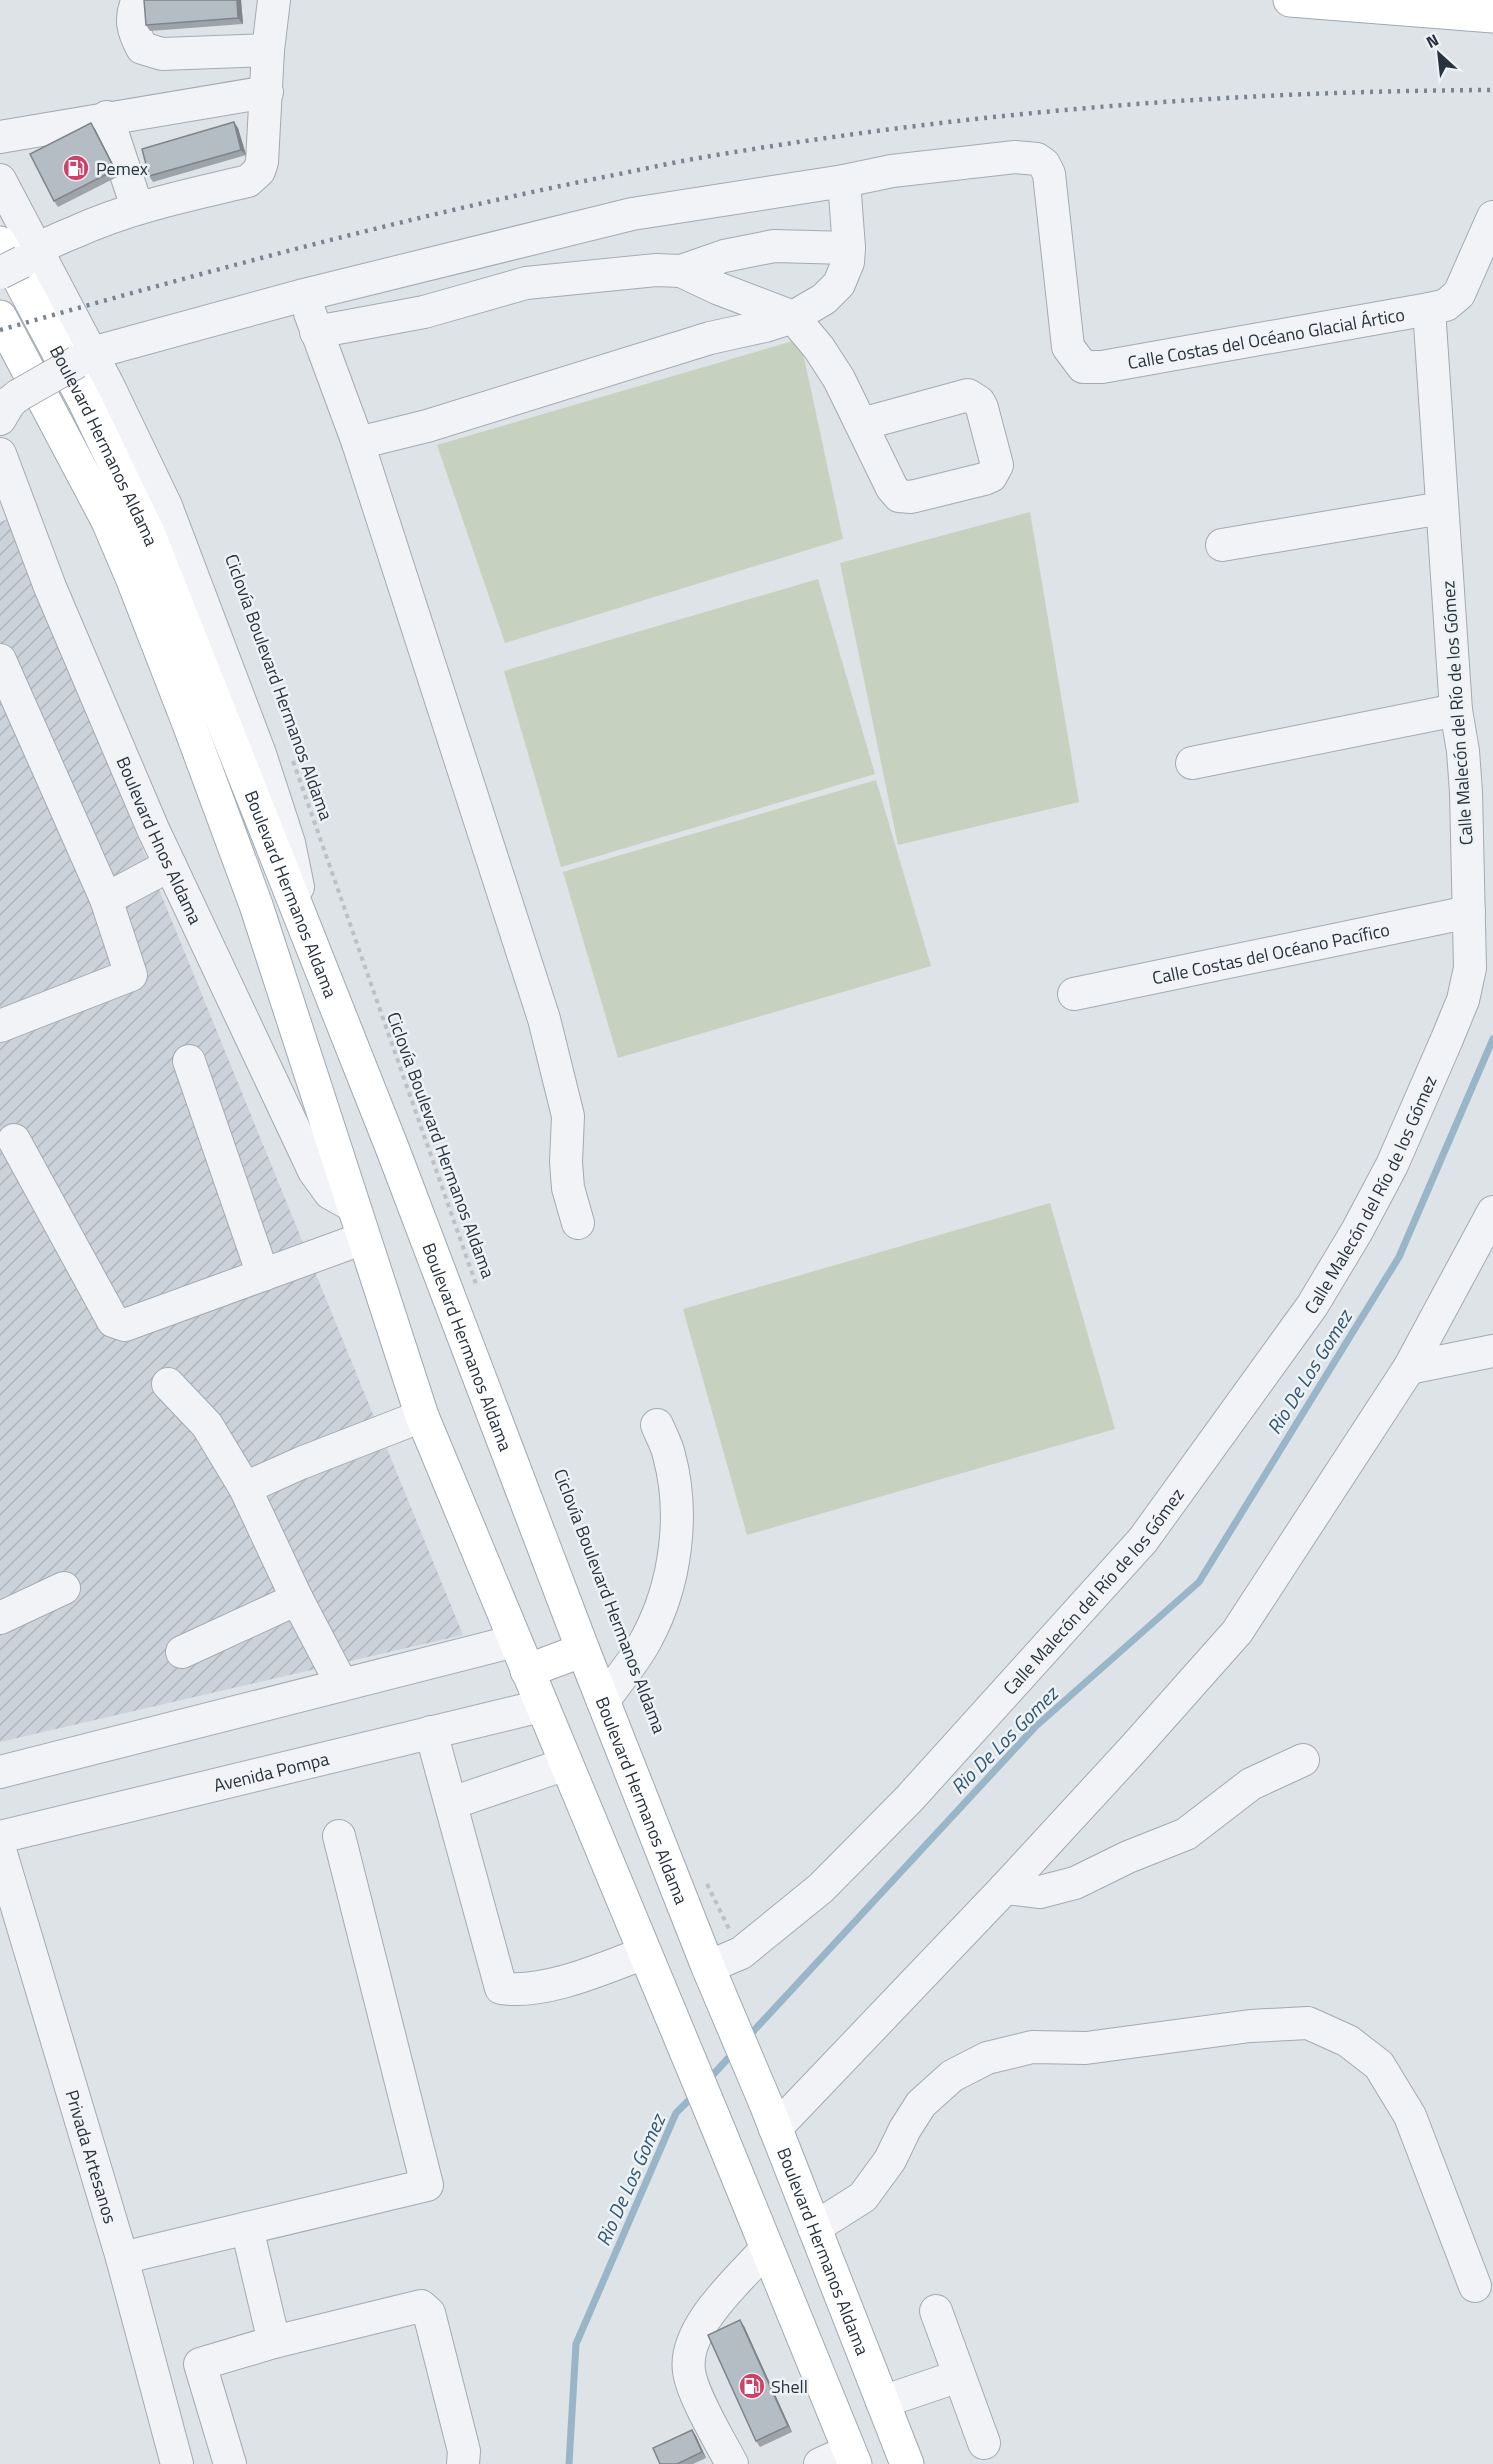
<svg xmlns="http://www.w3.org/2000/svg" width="1493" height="2464" font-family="'Titillium Web',sans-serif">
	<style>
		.industrial { fill: url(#industrial-furrows) }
		.green { fill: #c6d1bf }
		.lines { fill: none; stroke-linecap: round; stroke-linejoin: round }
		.stream { stroke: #99b5c8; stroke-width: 7 }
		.minor-casing { stroke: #a3aab2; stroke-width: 34 }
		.major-casing { stroke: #9da9b3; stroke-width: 35 }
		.path { stroke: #bcc1c6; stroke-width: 4; stroke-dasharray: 4.5 4.5; stroke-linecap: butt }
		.minor { stroke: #f1f3f6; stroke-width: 32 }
		.major { stroke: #fff; stroke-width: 33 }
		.rail { stroke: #788491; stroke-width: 4.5; stroke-dasharray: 3 6; stroke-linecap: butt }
		.minor-bridge-casing { stroke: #a3aab2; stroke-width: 34; stroke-linecap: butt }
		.minor-bridge { stroke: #f1f3f6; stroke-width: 32 }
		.wall { fill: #9ca3a9 }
		.shaded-wall { fill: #7f8489 }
		.building { fill: #b5bdc4; stroke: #7f8489; stroke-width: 1.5 }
		.labels { text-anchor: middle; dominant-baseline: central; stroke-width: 5; stroke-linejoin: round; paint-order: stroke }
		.poi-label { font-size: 18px; fill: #27323e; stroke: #edf2f5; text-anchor: start }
		.street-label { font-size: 18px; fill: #27323e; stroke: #edf2f5 }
		.water-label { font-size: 20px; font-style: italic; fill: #325672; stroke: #edf2f5 }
	</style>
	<defs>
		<pattern id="industrial-furrows" width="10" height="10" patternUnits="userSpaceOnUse" patternTransform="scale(1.5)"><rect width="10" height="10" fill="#ccd2da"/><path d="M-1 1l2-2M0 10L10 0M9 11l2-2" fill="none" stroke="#afb5bc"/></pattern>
	</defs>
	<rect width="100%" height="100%" fill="#dee3e8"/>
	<!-- industrial -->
	<path class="industrial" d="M8,519L463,1635L0,1742V522Z"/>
	<!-- green -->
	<path class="green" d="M800,339L843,539L505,643L437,445Z
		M1030,512L1079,802L898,845L840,563Z
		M818,579L875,774L561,867L504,671Z
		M876,780L931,966L618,1058L563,872Z
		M1050,1203L1115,1429L747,1535L683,1309Z"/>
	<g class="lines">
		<!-- stream -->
		<path class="stream" d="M748,2037L1035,1727L1199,1582L1399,1257L1493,1039
			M709,2079L734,2052
			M569,2464L576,2344L676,2113L693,2096"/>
		<!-- minor casing -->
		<g class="minor-casing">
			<g id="minor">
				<path d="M138,0C129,18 133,31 142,48L162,54L268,50"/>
				<path d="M107,117L137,207"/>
				<path d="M0,137L267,92"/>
				<path d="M0,180L108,385L166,506L260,754L289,843L298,887"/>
				<path d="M23,261C38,247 55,240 75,232C130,207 189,195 248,181L259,171L262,162L268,50L274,0"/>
				<path d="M681,271L724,256L774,246L849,248"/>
				<path d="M310,313L358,443L427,426L710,338L765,326L793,317L824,299L839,284L848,262L849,248L844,181"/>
				<path d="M316,332L424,312L526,283L656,270L681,271L717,288L793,317L819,348L839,379L892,488L899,496L911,497L984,479L991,476L997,465L982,408L979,402L968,395L862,424"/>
				<path id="s1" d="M77,362L92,353L304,295L632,214L844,181L892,171L1015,157L1037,159L1044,164L1049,174L1068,347L1083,367H1102L1429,309"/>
				<path d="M0,419L10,402L19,395"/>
				<path d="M358,443L544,1019L568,1116L566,1162L568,1188L578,1223"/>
				<path id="s2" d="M0,454L50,587L153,829L314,1171L330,1193L353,1206"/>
				<path d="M1222,545L1442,508"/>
				<path d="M0,660L106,899L131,975L0,1026"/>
				<path d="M1192,763L1456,710"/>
				<path d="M106,899L170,865"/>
				<path id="s3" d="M1074,994L1469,912"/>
				<path d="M189,1061L263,1275"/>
				<path d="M14,1140L113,1321L125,1325L364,1238"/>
				<path d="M1409,1368L1493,1351"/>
				<path d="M168,1384L207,1425L245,1488L297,1599L182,1652"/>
				<path d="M245,1488L301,1463L422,1416"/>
				<path d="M297,1599L342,1685"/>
				<path d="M0,1618L64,1588"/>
				<path d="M603,1702C617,1681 636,1660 647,1638C676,1584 685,1514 669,1455C667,1445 661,1435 657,1425"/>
				<path d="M431,1732L501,1988C544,1995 604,1968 644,1953"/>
				<path d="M0,1772L515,1641"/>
				<path d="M452,1803L566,1764"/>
				<path id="s4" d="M0,1837L541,1706"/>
				<path id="s5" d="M0,1850L122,2258L177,2464"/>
				<path d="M1005,1888L1040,1892L1075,1883L1128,1857L1186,1834L1251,1784L1303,1760"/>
				<path id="s6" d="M708,1967L741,1953L821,1888L909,1799L1143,1540L1312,1306L1357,1231L1392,1165L1447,1039L1463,1000L1470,968L1466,792L1463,751L1456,710L1429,309L1446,305L1459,294L1493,217"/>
				<path d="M775,2129L1005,1888L1134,1748L1237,1632L1409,1368L1493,1212"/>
				<path d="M814,2228L863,2197L890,2160L905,2129L921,2104L952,2076L987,2058L1032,2047L1086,2048L1250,2026L1308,2023L1348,2041L1379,2065L1410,2116L1475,2286"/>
				<path d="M122,2258L427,2185L339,1836"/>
				<path d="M936,2311L984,2443"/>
				<path d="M274,2342L421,2306L429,2313L464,2451L463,2464"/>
				<path d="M882,2402L959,2376"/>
				<path d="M230,2464L200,2364L274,2342L247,2228"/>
				<path d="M732,2464C720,2441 692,2395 689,2371C683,2327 740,2279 766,2249"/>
				<path d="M820,2464L849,2451"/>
			</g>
		</g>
		<!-- major casing -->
		<g class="major-casing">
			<g id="major">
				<path d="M1290,0L1493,16"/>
				<path id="s7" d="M0,243L85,402L149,535L393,1150L583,1650L708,1967L766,2104L907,2464"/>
				<path d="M0,317L108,521L133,580L189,724L256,905L422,1416L720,2133L855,2464"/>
				<path d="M527,1671L583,1650"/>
			</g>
		</g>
		<!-- path -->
		<path class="path" d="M293,761L477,1287
			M707,1884L729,1929"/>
		<!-- minor -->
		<use href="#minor" class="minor"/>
		<!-- major -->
		<use href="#major" class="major"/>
		<!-- rail -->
		<path class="rail" d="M0,330C198,274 397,219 599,178C636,171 673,162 711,156C971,112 1229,91 1493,90"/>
		<!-- minor-bridge casing -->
		<g class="minor-bridge-casing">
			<path id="minor-bridge" d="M0,273L22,262
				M19,395L77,362"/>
		</g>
		<!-- minor-bridge -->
		<use href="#minor-bridge" class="minor-bridge"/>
	</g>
	<!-- wall -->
	<path class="wall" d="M144,0H241L243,24L150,31L146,25Z
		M238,128L246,155L153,182L149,176Z
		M95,129L119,176L58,207L54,201Z
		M744,2326L792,2432L760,2447L756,2441Z
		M692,2430L696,2436L706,2458L693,2464H660Z"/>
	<!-- shaded-wall -->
	<path class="shaded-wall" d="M237,0H241L243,24L238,18Z
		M234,122L238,128L246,155L241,150Z
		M91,123L95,129L119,176L115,170Z
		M740,2320L744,2326L792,2432L788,2426Z
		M692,2430L696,2436L706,2458L702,2452Z"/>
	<!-- building -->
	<path class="building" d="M144,0H237L238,18L146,25Z
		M234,122L241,150L149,176L142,149Z
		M91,123L115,170L54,201L30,154Z
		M740,2320L788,2426L756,2441L708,2335Z
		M692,2430L702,2452L677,2464H660L653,2448Z"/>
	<!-- icons -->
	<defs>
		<g id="fuel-disc" transform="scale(1.35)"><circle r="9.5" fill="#cd4368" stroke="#edf2f5"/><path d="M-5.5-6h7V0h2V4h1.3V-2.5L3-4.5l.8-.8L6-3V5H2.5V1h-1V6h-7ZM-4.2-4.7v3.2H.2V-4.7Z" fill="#fff"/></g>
	</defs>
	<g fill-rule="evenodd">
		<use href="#fuel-disc" x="76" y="168"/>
		<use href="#fuel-disc" x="752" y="2386"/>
	</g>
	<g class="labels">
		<!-- poi labels -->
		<g class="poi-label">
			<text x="96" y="168">Pemex</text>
			<text x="771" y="2386">Shell</text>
		</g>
		<!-- street labels -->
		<g class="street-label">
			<text stroke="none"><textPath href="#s1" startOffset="1389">Calle Costas del Océano Glacial Ártico</textPath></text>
			<text stroke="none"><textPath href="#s7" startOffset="228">Boulevard Hermanos Aldama</textPath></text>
			<text transform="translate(279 687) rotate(70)">Ciclovía Boulevard Hermanos Aldama</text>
			<text transform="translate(1457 713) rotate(-94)">Calle Malecón del Río de los Gómez</text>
			<text stroke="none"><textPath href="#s2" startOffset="418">Boulevard Hnos Aldama</textPath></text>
			<text stroke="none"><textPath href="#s7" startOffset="714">Boulevard Hermanos Aldama</textPath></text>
			<text stroke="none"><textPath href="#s3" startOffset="201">Calle Costas del Océano Pacífico</textPath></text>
			<text transform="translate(441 1145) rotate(70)">Ciclovía Boulevard Hermanos Aldama</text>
			<text stroke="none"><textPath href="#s6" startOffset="1028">Calle Malecón del Río de los Gómez</textPath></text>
			<text stroke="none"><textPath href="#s7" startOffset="1200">Boulevard Hermanos Aldama</textPath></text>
			<text stroke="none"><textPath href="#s6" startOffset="542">Calle Malecón del Río de los Gómez</textPath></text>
			<text transform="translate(610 1601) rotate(69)">Ciclovía Boulevard Hermanos Aldama</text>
			<text stroke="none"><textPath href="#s4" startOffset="279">Avenida Pompa</textPath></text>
			<text stroke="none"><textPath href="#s7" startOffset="1686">Boulevard Hermanos Aldama</textPath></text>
			<text stroke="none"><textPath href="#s5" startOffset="320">Privada Artesanos</textPath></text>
			<text stroke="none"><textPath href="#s7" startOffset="2172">Boulevard Hermanos Aldama</textPath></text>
		</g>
		<!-- water labels -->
		<g class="water-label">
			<text transform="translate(1309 1372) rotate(-58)">Rio De Los Gomez</text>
			<text transform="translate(1004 1740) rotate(-45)">Rio De Los Gomez</text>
			<text transform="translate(630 2180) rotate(-66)">Rio De Los Gomez</text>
		</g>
	</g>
	<!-- north arrow -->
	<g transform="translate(1439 54) rotate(333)" stroke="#edf2f5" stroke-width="4.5" paint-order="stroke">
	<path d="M0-4.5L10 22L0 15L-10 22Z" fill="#27323e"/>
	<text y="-9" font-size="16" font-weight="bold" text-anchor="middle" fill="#27323e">N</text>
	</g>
</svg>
